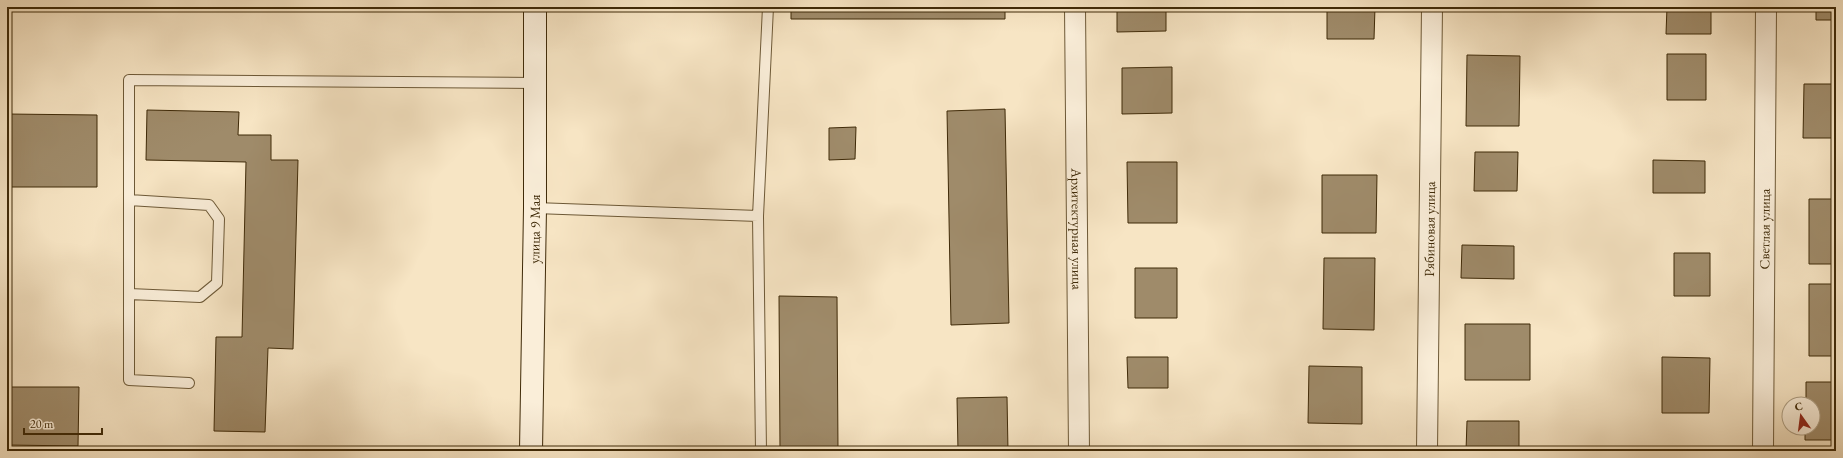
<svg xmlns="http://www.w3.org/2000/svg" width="1843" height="458" font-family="'EB Garamond',serif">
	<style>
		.building { fill: #9f8b6a; stroke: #3f2a08 }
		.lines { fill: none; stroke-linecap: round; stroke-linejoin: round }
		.lane-casing { stroke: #6d5937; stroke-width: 12 }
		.street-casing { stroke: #6d5937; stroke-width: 22 }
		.secondary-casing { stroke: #3f2a08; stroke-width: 24 }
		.lane { stroke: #faeed9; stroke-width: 10 }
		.street { stroke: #faeed9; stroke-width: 20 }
		.secondary { stroke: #faeed9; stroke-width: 22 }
		.labels { text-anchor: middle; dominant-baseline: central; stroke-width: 3; stroke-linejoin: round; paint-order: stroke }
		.street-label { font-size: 14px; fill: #3f2a08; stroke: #faeed9 }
	</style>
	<rect width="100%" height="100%" fill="#f7e5c4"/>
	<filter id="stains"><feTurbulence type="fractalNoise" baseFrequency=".005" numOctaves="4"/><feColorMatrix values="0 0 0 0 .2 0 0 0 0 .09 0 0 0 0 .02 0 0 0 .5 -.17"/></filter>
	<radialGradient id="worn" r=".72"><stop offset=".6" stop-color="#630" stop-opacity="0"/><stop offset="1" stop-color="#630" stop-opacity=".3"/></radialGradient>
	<!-- building -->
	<path class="building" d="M791,7H1005V19H791Z
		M1117,7H1166V31L1117,32Z
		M1327,7H1375L1374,39H1327Z
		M1480,7H1533V9L1480,8Z
		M1667,7H1711V34H1666Z
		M1816,7H1836V20H1816Z
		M1667,54H1706V100H1667Z
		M1467,55L1520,56L1519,126H1466Z
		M1172,67V113L1122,114V68Z
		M1804,84H1836V138H1803Z
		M1005,109L1009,323L951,325L947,111Z
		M147,110L239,112L238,135H271V160H298L293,349L268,348L265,432L214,431L216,337H242L246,162L146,160Z
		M7,114L97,115V187H7Z
		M856,127L855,159L829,160V128Z
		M1475,152H1518L1517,191H1474Z
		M1653,160L1705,161V193H1653Z
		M1127,162H1177V223H1128Z
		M1322,175H1377L1376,233H1322Z
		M1809,199H1836V264H1809Z
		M1462,245L1514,246V279L1461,278Z
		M1674,253H1710V296H1674Z
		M1324,258H1375L1374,330L1323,329Z
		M1135,268H1177V318H1135Z
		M1809,284H1836V356H1809Z
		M779,296L837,297L838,451H780Z
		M1465,324H1530V380H1465Z
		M1127,357H1168V388H1128Z
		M1662,357L1710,358L1709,413H1662Z
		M1309,366L1362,367V424L1308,423Z
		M1806,382H1836V440H1805V428H1813V404H1806Z
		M7,387H79L78,446L7,445Z
		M1007,397L1008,451H958L957,398Z
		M1467,421H1519V451H1466Z
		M1664,448H1712V451H1664Z"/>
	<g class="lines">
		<!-- lane casing -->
		<g class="lane-casing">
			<path id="lane" d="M535,208L758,216L768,7
				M758,216L761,451
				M129,294L200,297L217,283L219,219L209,205L129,200
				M189,383L129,380V80L535,83"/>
		</g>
		<!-- street casing -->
		<g class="street-casing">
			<g id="street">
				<path id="s1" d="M1075,7L1079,451"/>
				<path id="s2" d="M1427,451L1432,7"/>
				<path id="s3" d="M1763,451L1766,7"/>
			</g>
		</g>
		<!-- secondary casing -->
		<g class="secondary-casing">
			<g id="secondary">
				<path id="s4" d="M531,451L535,208V7"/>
			</g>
		</g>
		<!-- lane -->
		<use href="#lane" class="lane"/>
		<!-- street -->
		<use href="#street" class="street"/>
		<!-- secondary -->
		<use href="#secondary" class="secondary"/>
	</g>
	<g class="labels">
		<!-- street labels -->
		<g class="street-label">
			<text stroke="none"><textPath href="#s4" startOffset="222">улица 9 Мая</textPath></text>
			<text stroke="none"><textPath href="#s1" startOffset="222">Архитектурная улица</textPath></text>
			<text stroke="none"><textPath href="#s2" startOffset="222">Рябиновая улица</textPath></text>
			<text stroke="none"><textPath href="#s3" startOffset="222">Светлая улица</textPath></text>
		</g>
	</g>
	<!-- margin -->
	<rect width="1843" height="458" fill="none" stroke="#f7e5c4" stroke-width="24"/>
	<rect x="8" y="8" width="1827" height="442" fill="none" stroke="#3f2a08" stroke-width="2"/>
	<rect x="12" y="12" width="1819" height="434" fill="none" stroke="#3f2a08"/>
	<!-- north arrow -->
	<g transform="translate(1801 416) rotate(346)"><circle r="19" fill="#faeed9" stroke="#afa085"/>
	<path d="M0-3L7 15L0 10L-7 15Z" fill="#8f2418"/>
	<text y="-6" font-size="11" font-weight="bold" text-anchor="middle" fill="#3f2a08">С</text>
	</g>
	<!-- scale -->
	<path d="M24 428v6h78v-6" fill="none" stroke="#3f2a08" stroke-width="2"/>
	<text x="30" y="428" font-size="12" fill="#3f2a08" stroke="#faeed9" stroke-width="3" paint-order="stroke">20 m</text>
	<rect width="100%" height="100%" filter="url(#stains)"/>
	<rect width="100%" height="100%" fill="url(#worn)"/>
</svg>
